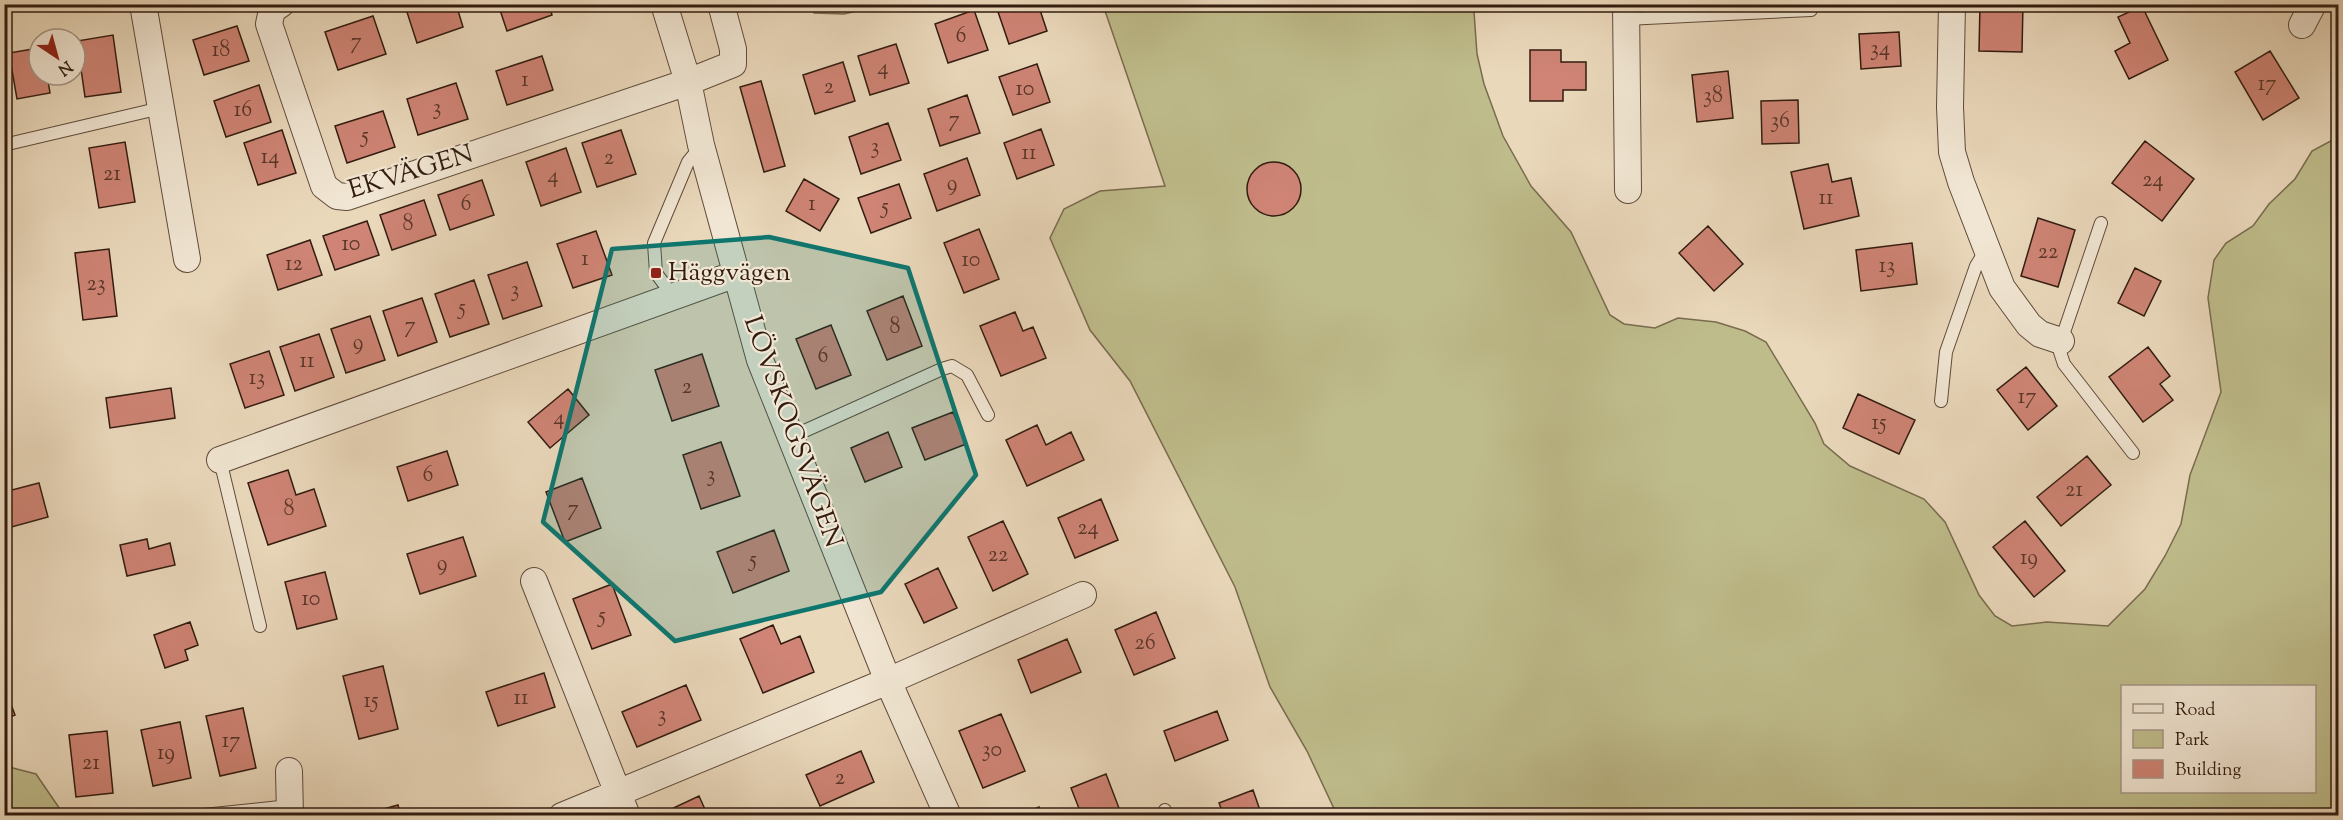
<svg xmlns="http://www.w3.org/2000/svg" width="2343" height="820" font-family="'Sorts Mill Goudy',serif">
	<style>
		.green { fill: #bfbc8b; stroke: #786c4e; stroke-width: 1.5; fill-rule: evenodd }
		.building { fill: #cf8475; stroke: #321c10; stroke-width: 1.5 }
		.lines { fill: none; stroke-linecap: round; stroke-linejoin: round }
		.service-casing { stroke: #604b3b; stroke-width: 14 }
		.minor-casing { stroke: #604b3b; stroke-width: 28 }
		.service { stroke: #f1e6d3; stroke-width: 12 }
		.minor { stroke: #f1e6d3; stroke-width: 26 }
		.marked { fill: #0f766e; fill-opacity: 0.2; stroke: #0f766e; stroke-width: 4.5; stroke-linejoin: round }
		.poi-dot { fill: #8f2418; stroke: #f1e6d3; stroke-width: 2 }
		.labels { text-anchor: middle; dominant-baseline: central; stroke-width: 4.5; stroke-linejoin: round; paint-order: stroke }
		.number-label { font-size: 22px; fill: #593629 }
		.street-label { font-size: 26px; fill: #321c10; stroke: #f1e6d3 }
		.poi-label { font-size: 26px; fill: #321c10; stroke: #f1e6d3; text-anchor: start }
	</style>
	<rect width="100%" height="100%" fill="#ead8bb"/>
	<filter id="stains"><feTurbulence type="fractalNoise" baseFrequency=".00333" numOctaves="4"/><feColorMatrix values="0 0 0 0 .2 0 0 0 0 .09 0 0 0 0 .02 0 0 0 .5 -.17"/></filter>
	<radialGradient id="worn" r=".72"><stop offset=".6" stop-color="#630" stop-opacity="0"/><stop offset="1" stop-color="#630" stop-opacity=".3"/></radialGradient>
	<!-- green -->
	<path class="green" d="M808,5H883L844,14L814,13Z
		M1103,5H1469L1474,12L1477,54L1484,84L1503,136L1531,186L1571,232L1610,315L1624,324L1655,328L1678,318L1716,322L1745,331L1766,342L1815,423L1824,444L1850,466L1924,499L1945,522L1979,595L1995,616L2012,626L2047,622L2108,626L2145,589L2165,556L2181,524L2190,475L2221,392L2208,298L2214,260L2226,243L2253,226L2269,204L2295,179L2312,151L2338,137V815H1337L1307,751L1270,687L1235,587L1130,381L1090,330L1050,238L1064,209L1100,191L1165,186ZM2122,686H2314V792H2122Z
		M5,766L36,774L64,815H5Z"/>
	<!-- building -->
	<path class="building" d="M409,4H456L463,27L417,43L405,6Z
		M498,4H549L552,15L507,31Z
		M999,4H1038L1047,31L1009,44L996,6Z
		M1980,4H2023L2022,52L1979,51Z
		M2142,6L2168,60L2129,79L2115,51L2130,43L2118,17Z
		M974,10L988,50L948,63L935,24Z
		M373,16L386,54L338,70L325,32Z
		M237,26L249,61L204,75L193,40Z
		M1899,32L1901,66L1861,69L1859,34Z
		M113,35L121,92L85,97L77,41Z
		M896,44L909,83L870,95L858,56Z
		M39,48V75H47L50,93L17,99L9,53Z
		M1530,50H1561V62H1586V90H1563V101H1530Z
		M2270,51L2299,98L2263,120L2235,72Z
		M542,56L553,90L507,105L496,71Z
		M843,62L855,101L815,114L803,75Z
		M1037,64L1050,102L1013,115L999,77Z
		M1728,71L1733,118L1697,122L1692,75Z
		M761,81L785,166L764,172L740,87Z
		M456,83L468,119L418,135L407,99Z
		M259,85L271,122L226,137L214,101Z
		M967,95L980,133L940,146L928,109Z
		M1798,100L1799,143L1762,144L1761,101Z
		M383,111L395,147L347,163L335,126Z
		M888,123L901,160L861,174L849,137Z
		M1041,129L1054,165L1017,179L1004,143Z
		M282,130L296,173L258,185L244,143Z
		M621,130L636,174L597,187L582,143Z
		M2145,141L2194,179L2162,221L2112,183Z
		M125,142L135,202L99,208L89,148Z
		M566,148L581,192L541,206L526,162Z
		M967,158L980,195L937,211L924,174Z
		M1247 189a27 27 0 1 1 54 0a27 27 0 1 1-54 0Z
		M1828,164L1832,182L1851,178L1859,216L1804,229L1791,172Z
		M804,179L839,199L820,231L786,211Z
		M482,180L494,215L450,230L438,195Z
		M899,184L911,218L871,233L858,198Z
		M424,200L436,235L392,250L380,215Z
		M2038,218L2075,230L2058,287L2021,276Z
		M367,221L379,255L335,270L323,236Z
		M1708,226L1743,264L1714,291L1679,253Z
		M979,229L999,279L964,293L944,243Z
		M596,231L612,275L573,288L557,244Z
		M310,240L322,275L278,290L267,255Z
		M1912,243L1917,284L1861,291L1856,250Z
		M109,249L117,316L83,320L75,253Z
		M527,262L542,306L503,319L488,275Z
		M2135,268L2161,281L2144,316L2118,303Z
		M474,280L489,324L450,337L435,294Z
		M903,296L922,346L887,360L867,311Z
		M422,298L437,342L398,356L383,311Z
		M1015,312L1023,331L1033,327L1046,358L1001,376L980,326Z
		M370,316L385,360L346,373L331,329Z
		M831,325L851,375L816,389L796,339Z
		M319,334L334,377L295,391L280,347Z
		M2148,347L2170,376L2160,384L2173,400L2143,422L2109,377Z
		M269,351L284,395L245,408L230,364Z
		M702,354L719,406L672,421L655,370Z
		M2026,367L2057,406L2028,430L1997,390Z
		M171,388L175,418L110,428L106,398Z
		M568,389L589,415L550,448L528,422Z
		M1858,394L1915,420L1899,454L1843,428Z
		M953,412L966,444L925,460L912,428Z
		M1037,425L1046,445L1071,432L1084,460L1027,486L1006,440Z
		M888,432L902,467L865,482L851,448Z
		M721,442L740,496L701,509L683,455Z
		M447,451L458,485L408,501L397,467Z
		M2087,456L2111,485L2061,526L2037,497Z
		M288,470L296,495L314,489L326,526L268,545L248,483Z
		M582,478L601,528L565,542L546,492Z
		M39,483L48,517L4,529V492Z
		M1101,499L1118,540L1075,558L1058,518Z
		M1003,521L1028,574L993,591L968,537Z
		M2025,521L2065,571L2034,597L1993,547Z
		M774,530L789,571L733,593L717,552Z
		M463,537L476,576L420,594L407,554Z
		M147,539L149,549L170,543L175,565L127,576L120,545Z
		M938,568L957,608L924,623L905,584Z
		M325,572L337,619L297,629L285,582Z
		M612,584L631,635L592,649L573,599Z
		M1156,612L1175,658L1134,675L1115,630Z
		M190,622L198,645L185,650L188,660L165,668L154,635Z
		M773,625L781,644L800,636L814,672L763,693L740,639Z
		M1067,639L1081,672L1031,693L1018,660Z
		M383,666L398,729L359,739L343,676Z
		M544,673L555,707L498,726L486,692Z
		M686,685L701,720L637,747L622,712Z
		M4,686L15,715L4,719Z
		M243,708L256,768L220,776L206,716Z
		M1217,711L1228,740L1175,761L1164,731Z
		M1001,714L1025,771L983,788L959,731Z
		M180,722L191,778L153,786L141,730Z
		M107,731L113,793L76,797L69,735Z
		M861,751L874,782L820,806L806,775Z
		M1106,774L1122,816H1082L1071,788Z
		M1253,790L1262,816H1224L1219,803Z
		M699,796L708,816H666L665,812Z
		M398,805L401,816H359Z
		M1039,807L1042,816H1018Z"/>
	<g class="lines">
		<!-- service casing -->
		<g class="service-casing">
			<path id="service" d="M1626,19L1811,10
				M12,143L161,108
				M2101,223L2061,341L2060,352L2064,364L2133,453
				M673,296L656,273L654,243L688,162L701,146
				M1941,401L1946,352L1976,266L1981,258L1988,253
				M791,437L942,369L952,366L967,375L988,415
				M220,460L260,626
				M1165,810L1167,816
				M194,816L289,806"/>
		</g>
		<!-- minor casing -->
		<g class="minor-casing">
			<path id="minor" d="M143,4L187,259
				M281,4L272,10L269,24L324,186L337,196L347,197L688,82L733,64V49L721,4
				M664,4L688,82L701,145L760,360L888,681L948,816
				M1626,4L1628,190
				M1952,4L1950,107L1952,152L1961,182L2002,288L2029,325L2040,334L2061,341
				M2302,25L2313,4
				M220,460L736,274
				M534,581L627,816
				M289,771L290,816
				M562,816L888,681L1083,595"/>
		</g>
		<!-- service -->
		<use href="#service" class="service"/>
		<!-- minor -->
		<use href="#minor" class="minor"/>
	</g>
	<!-- marked area -->
	<path class="marked" d="M769,237L908,268L976,475L881,592L675,641L543,522L612,249Z"/>
	<!-- markers -->
	<rect class="poi-dot" x="650" y="267" width="12" height="12" rx="3"/>
	<g class="labels">
		<!-- number labels -->
		<g class="number-label">
			<text x="961" y="37">6</text>
			<text x="356" y="43">7</text>
			<text x="1880" y="50">34</text>
			<text x="221" y="51">18</text>
			<text x="883" y="69">4</text>
			<text x="525" y="81">1</text>
			<text x="2267" y="85">17</text>
			<text x="829" y="88">2</text>
			<text x="1025" y="90">10</text>
			<text x="1713" y="97">38</text>
			<text x="437" y="109">3</text>
			<text x="243" y="111">16</text>
			<text x="954" y="121">7</text>
			<text x="1780" y="122">36</text>
			<text x="365" y="137">5</text>
			<text x="875" y="148">3</text>
			<text x="1029" y="154">11</text>
			<text x="270" y="158">14</text>
			<text x="609" y="159">2</text>
			<text x="112" y="175">21</text>
			<text x="553" y="177">4</text>
			<text x="2153" y="181">24</text>
			<text x="952" y="185">9</text>
			<text x="1826" y="199">11</text>
			<text x="466" y="205">6</text>
			<text x="812" y="205">1</text>
			<text x="885" y="208">5</text>
			<text x="408" y="225">8</text>
			<text x="351" y="245">10</text>
			<text x="2048" y="253">22</text>
			<text x="585" y="260">1</text>
			<text x="971" y="261">10</text>
			<text x="294" y="265">12</text>
			<text x="1887" y="267">13</text>
			<text x="96" y="285">23</text>
			<text x="515" y="291">3</text>
			<text x="462" y="309">5</text>
			<text x="410" y="327">7</text>
			<text x="895" y="328">8</text>
			<text x="358" y="344">9</text>
			<text x="823" y="357">6</text>
			<text x="307" y="362">11</text>
			<text x="257" y="379">13</text>
			<text x="687" y="388">2</text>
			<text x="2027" y="398">17</text>
			<text x="559" y="419">4</text>
			<text x="1879" y="424">15</text>
			<text x="428" y="476">6</text>
			<text x="711" y="476">3</text>
			<text x="2074" y="491">21</text>
			<text x="289" y="510">8</text>
			<text x="573" y="510">7</text>
			<text x="1088" y="529">24</text>
			<text x="998" y="556">22</text>
			<text x="2029" y="559">19</text>
			<text x="753" y="561">5</text>
			<text x="442" y="565">9</text>
			<text x="311" y="600">10</text>
			<text x="602" y="617">5</text>
			<text x="1145" y="644">26</text>
			<text x="521" y="699">11</text>
			<text x="371" y="702">15</text>
			<text x="662" y="716">3</text>
			<text x="231" y="742">17</text>
			<text x="992" y="751">30</text>
			<text x="166" y="754">19</text>
			<text x="91" y="764">21</text>
			<text x="840" y="779">2</text>
		</g>
		<!-- street labels -->
		<g class="street-label">
			<text transform="translate(411 173) rotate(-17)">EKVÄGEN</text>
			<text transform="translate(792 432) rotate(70)">LÖVSKOGSVÄGEN</text>
		</g>
		<!-- poi labels -->
		<g class="poi-label">
			<text x="668" y="273">Häggvägen</text>
		</g>
	</g>
	<!-- margin -->
	<rect width="2343" height="820" fill="none" stroke="#ead8bb" stroke-width="24"/>
	<rect x="6" y="6" width="2331" height="808" fill="none" stroke="#321c10" stroke-width="3"/>
	<rect x="12" y="12" width="2319" height="796" fill="none" stroke="#321c10" stroke-width="1.5"/>
	<!-- legend -->
	<rect x="2121" y="685" width="195" height="108" fill="#f1e6d3" stroke="#a59585" stroke-width="1.5"/>
	<rect x="2133" y="704" width="30" height="9" fill="#f1e6d3" stroke="#a59585" stroke-width="1.5"/>
	<text x="2175" y="715" font-size="18" fill="#321c10">Road</text>
	<rect x="2133" y="730" width="30" height="18" fill="#bfbc8b" stroke="#a59585" stroke-width="1.5"/>
	<text x="2175" y="745" font-size="18" fill="#321c10">Park</text>
	<rect x="2133" y="760" width="30" height="18" fill="#cf8475" stroke="#a59585" stroke-width="1.5"/>
	<text x="2175" y="775" font-size="18" fill="#321c10">Building</text>
	<!-- north arrow -->
	<g transform="translate(57 57) rotate(144)"><circle r="28" fill="#f1e6d3" stroke="#a59585" stroke-width="1.5"/>
	<path d="M0-4.5L10 22L0 15L-10 22Z" fill="#8f2418"/>
	<text y="-9" font-size="16" font-weight="bold" text-anchor="middle" fill="#321c10">N</text>
	</g>
	<rect width="100%" height="100%" filter="url(#stains)"/>
	<rect width="100%" height="100%" fill="url(#worn)"/>
</svg>
